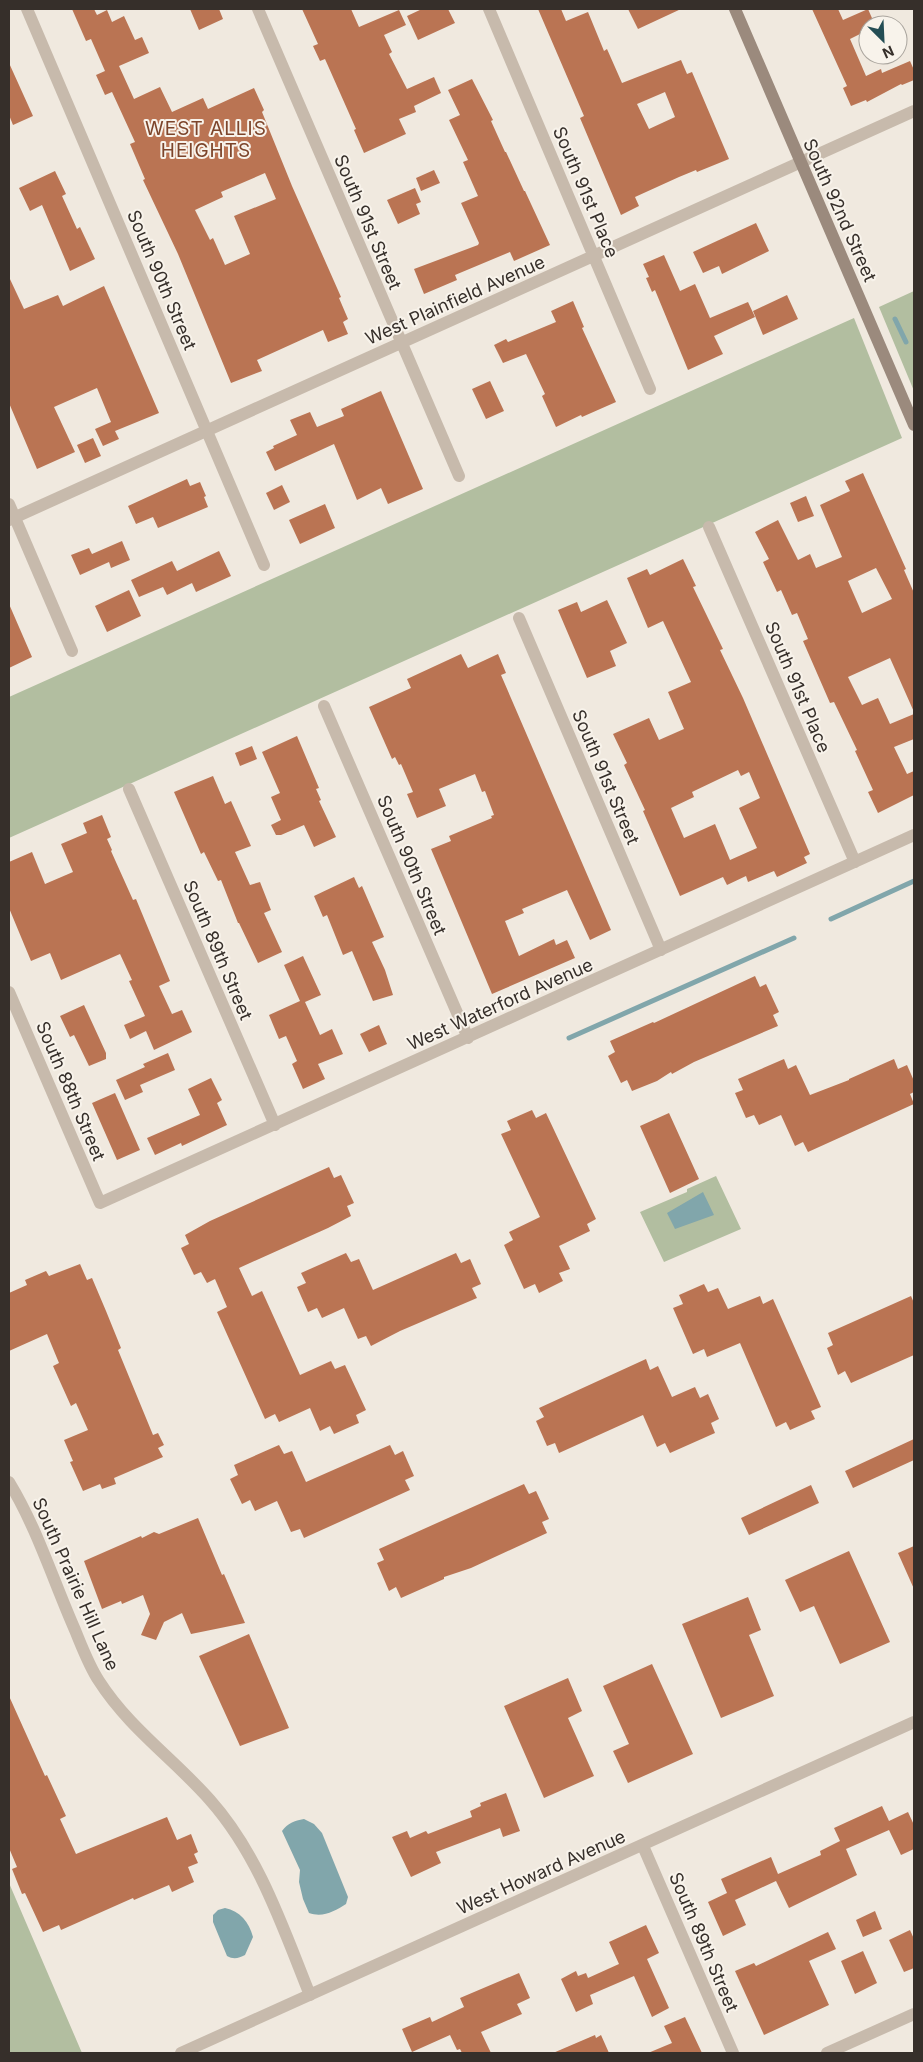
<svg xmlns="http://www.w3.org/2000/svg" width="923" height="2062" font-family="Inter,sans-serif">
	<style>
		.green { fill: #b2bea0 }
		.water { fill: #81a6ab }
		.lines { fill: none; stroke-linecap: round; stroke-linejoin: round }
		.stream { stroke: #81a6ab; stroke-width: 5 }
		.building { fill: #ba7453; fill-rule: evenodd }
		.minor { stroke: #c7baac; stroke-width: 12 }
		.tertiary { stroke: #c7baac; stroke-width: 12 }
		.secondary { stroke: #9b8a7d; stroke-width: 12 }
		.labels { text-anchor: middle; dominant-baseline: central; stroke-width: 4; stroke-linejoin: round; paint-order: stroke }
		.street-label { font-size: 18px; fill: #362f2a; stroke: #f8f3eb }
		.neighbourhood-label { font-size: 19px; letter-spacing: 1px; fill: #7d452b; stroke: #f8f3eb }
	</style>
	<rect width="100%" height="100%" fill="#f0e9df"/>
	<!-- green -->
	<path class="green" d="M914,291V391L879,307Z
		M854,318L902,438L9,838V697Z
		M716,1176L741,1229L664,1262L640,1212L687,1192V1189Z
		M9,1883L82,2053H9Z"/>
	<!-- water -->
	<path class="water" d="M703,1192L714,1215L675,1229L667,1213Z
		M304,1819L314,1824L322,1833L348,1897L346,1904C335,1911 323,1918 309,1913L303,1899L299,1882L300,1870L282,1831C288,1823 294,1821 304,1819Z
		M225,1908C240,1911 249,1922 253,1937L245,1955C239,1958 234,1960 227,1956L213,1922V1915L218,1910Z"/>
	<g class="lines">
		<!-- stream -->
		<path class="stream" d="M895,319L906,342
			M831,919L914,881
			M569,1038L794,938"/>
	</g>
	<!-- building -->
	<path class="building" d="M72,9H94L97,15L107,10L112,22L124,16L135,40L142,37L149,53L119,66L134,99L160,87L172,112L203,98L208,109L254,88L264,110L262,112L292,186L341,297L339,298L348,319L343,322L348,334L328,342L323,330L257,360L262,371L231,383L178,254L143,180L145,179L130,144L135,142L112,92L105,95L96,75L105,71L91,39L86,41ZM265,173L276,199L234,216L250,254L225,265L213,238L210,240L195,210L223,197L221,192Z
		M190,9H219L223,19L199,30Z
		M302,9H351L359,27L399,10L406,25L384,35L392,52L389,54L407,89L434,77L441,93L414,106L416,112L399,119L406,134L364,153L354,130L356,129L325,59L320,61L313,46L318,44Z
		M422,9H448L455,23L418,40L407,16Z
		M538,9H561L566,21L588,12L604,51L607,49L622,83L681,60L687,74L692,72L729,159L697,172L696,170L679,177L635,197L639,206L621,215L580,118L584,116ZM665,92L675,117L649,129L637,104Z
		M628,9H681L638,29Z
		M812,9H838L843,20L868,9L875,25H868V30L850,39L866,76L881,69L882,73L910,61L914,70V80L902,85L901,84L867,102L866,100L851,106L843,88L847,86Z
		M9,63L33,116L13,125L9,115Z
		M472,79L493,120L491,121L505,152H506L524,191H525L550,245L514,261L510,252L455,275L457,280L424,294L414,269L478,245L479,243L461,203L478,196L463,162L468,160L449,120L460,115L448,90Z
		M434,170L440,183L421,191L416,178Z
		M55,171L66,194L62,196L77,229L80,227L95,259L70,271L42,205L30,211L19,188Z
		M415,188L421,202L416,204L420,214L398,224L387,200Z
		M756,223L769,251L722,274L719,266L703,273L693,252Z
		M664,255L680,291L695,284L710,318L748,302L755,317L714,336L723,354L688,370L655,290L652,292L646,278L649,277L643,264Z
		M9,277L24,309L58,295L63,306L104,286L159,413L115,431L119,439L103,446L95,429L111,422L97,388L54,407L75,452L37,469L9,403Z
		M787,295L798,319L763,335L753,311Z
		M573,301L584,327L582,328L616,402L582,417L581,415L556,427L542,396L545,394L526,354L503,363L494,345L506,339L508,342L556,322L551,311Z
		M490,381L504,411L486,419L472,389Z
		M381,391L423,489L388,504L381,488L357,500L334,444L275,471L266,452L274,448L273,446L297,435L290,420L310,412L317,427L344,416L341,409Z
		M93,438L101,456L85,463L77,445Z
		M863,473L906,569L904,570L914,593V712L890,658L848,677L862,705L878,698L890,724L914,714V739L894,747L907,774L914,771V795L878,813L868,792L873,790L855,751L857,750L834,702L830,703L803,641L808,639L797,613L792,615L781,590L777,592L763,562L769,559L755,532L778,520L798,560L810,554L816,568L842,557L820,505L850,491L845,481ZM876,568L892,599L862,613L848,581Z
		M187,479L190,486L200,482L206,496L204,497L208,507L158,528L153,517L136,524L128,506Z
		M282,485L290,502L274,510L266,493Z
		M806,496L814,516L798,522L790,503Z
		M325,504L335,528L300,544L289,520Z
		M122,541L130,560L111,568L109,562L80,575L71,555L89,548L92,554Z
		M219,551L231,576L196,592L192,583L167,595L163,587L139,597L131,580L172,561L177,571Z
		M683,559L696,586L693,587L723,649L720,650L743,698L810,854L804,857L807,863L777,877L774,871L748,882L746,876L727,885L723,877L680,896L643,811L645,810L624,765L627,763L613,734L649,718L659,740L684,729L668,692L691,682L663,621L648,628L627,578L647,569L650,575ZM738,770L741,776L749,772L760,798L739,808L757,848L730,860L715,824L684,838L671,808L694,797L692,792Z
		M129,590L141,616L107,632L95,606Z
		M607,600L627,643L610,651L616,666L587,678L558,610L577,602L581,612Z
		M9,604L32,657L9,668Z
		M461,654L468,668L498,654L506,673L501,675L611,930L590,940L567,890L522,909L524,913L505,921L519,956L554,939L556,945L567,940L575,958L492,994L431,849L451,841L449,836L492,818L491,816L494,815L485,791L482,792L475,774L439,789L446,806L417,818L407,794L413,792L401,764L399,765L395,757L392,759L369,707L411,688L407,679Z
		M297,736L319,788L316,789L321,800L319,801L336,837L314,847L304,825L281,835H276L271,825L281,820L271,797L280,793L262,752Z
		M252,746L257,759L240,766L235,753Z
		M213,776L225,804L231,801L251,846L235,852L250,885L260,882L271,910L264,913L282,952L258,963L239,923H238L221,880L218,881L204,852L201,854L174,792Z
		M102,815L111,837L107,839L112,850L111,851L133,900L136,899L170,981L159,986L172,1014L182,1010L192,1032L154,1050L146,1031L130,1039L124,1025L145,1016L129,981L132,980L120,954L61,980L50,953L31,961L9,908V862L32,852L45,884L73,872L61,844L87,833L83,823Z
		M354,877L359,888L362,886L384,937L372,942L385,970L393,995L373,1001L352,951L343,955L327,915L323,917L314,896Z
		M303,956L321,995L305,1002L320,1035L332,1029L343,1054L318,1064L325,1079L303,1089L292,1064L297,1061L286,1036L279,1039L269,1015L300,1001L284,965Z
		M755,976L760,987L766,984L779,1012L773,1015L778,1026L694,1062L672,1074L671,1072L657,1081L632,1091L627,1080L621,1083L608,1056L615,1052L610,1041L653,1022L654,1023Z
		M84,1005L106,1053V1059L89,1066L74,1035L70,1037L60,1016Z
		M379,1025L387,1044L369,1052L360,1034Z
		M168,1053L175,1070L140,1085L143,1092L125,1100L116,1080L145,1067L143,1064Z
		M784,1059L788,1069L796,1065L810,1095L849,1080V1079L894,1059L898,1069L907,1065L914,1081V1092L910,1094L914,1104L808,1152L803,1142L795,1146L781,1115L759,1125L754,1115L746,1118L735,1093L743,1090L738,1079Z
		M211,1078L222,1100L217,1103L227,1125L182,1146L181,1143L155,1155L147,1138L200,1115L188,1089Z
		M115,1093L140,1150L117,1160L92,1103Z
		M532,1110L536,1118L546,1113L596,1219L587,1224L590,1231L559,1246L570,1269L559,1273L563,1281L539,1293L535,1284L524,1289L504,1245L513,1240L509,1232L540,1217L501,1134L511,1130L507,1121Z
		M669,1113L699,1179L670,1193L640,1126Z
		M329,1167L334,1178L341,1175L354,1203L347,1206L351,1216L328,1228L239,1268L252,1296L262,1291L300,1375L331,1361L335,1369L345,1365L366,1410L356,1415L359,1423L334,1434L330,1426L320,1431L310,1408L279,1422L275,1414L265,1419L217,1312L227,1307L215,1279L207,1283L201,1272L194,1275L181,1248L189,1244L185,1235L210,1221Z
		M346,1253L351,1262L359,1259L373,1290L456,1253L461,1263L470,1259L481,1284L472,1288L477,1298L400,1331L371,1346L366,1336L358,1339L344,1308L322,1318L317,1308L308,1312L297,1287L306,1283L301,1273Z
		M80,1264L87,1280L92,1278L106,1311L121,1348L118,1350L153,1435L158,1433L164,1445L158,1448L163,1457L114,1478L116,1484L102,1489L100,1484L83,1491L70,1462L73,1461L64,1440L88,1430L76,1403L71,1406L53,1366L59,1363L47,1334L9,1351V1293L27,1285L25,1280L46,1271L49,1276Z
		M704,1284L708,1292L718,1288L728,1309L760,1296L763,1304L773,1299L821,1407L811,1411L815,1419L790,1430L786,1422L776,1427L740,1343L707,1357L704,1349L693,1354L673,1308L683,1304L679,1295Z
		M911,1296L914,1303V1355L851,1383L845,1371L838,1375L827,1348L833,1345L828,1333Z
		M646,1359L650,1370L658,1366L672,1397L695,1387L700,1398L708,1394L719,1419L711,1423L715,1433L670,1453L665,1443L657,1447L643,1415L559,1453L555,1443L547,1446L536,1421L544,1417L539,1408Z
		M914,1439V1460L853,1488L845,1471Z
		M279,1445L284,1454L292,1451L306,1482L390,1445L395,1455L403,1451L414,1476L405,1480L410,1490L304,1538L300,1529L291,1532L277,1501L255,1511L250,1500L242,1504L230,1479L238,1475L234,1465Z
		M524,1484L529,1494L536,1491L549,1519L542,1522L547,1533L471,1568L444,1577V1579L401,1598L396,1587L389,1591L377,1563L384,1560L379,1549Z
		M811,1485L819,1503L749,1535L741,1518Z
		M198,1518L222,1575L224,1574L245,1623L191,1634L182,1613L164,1622L156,1640L141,1635L150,1614L143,1595L122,1604L121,1601L102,1609L84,1561L141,1536L142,1538L154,1532L159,1534Z
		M914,1546V1589L898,1553Z
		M849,1551L890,1642L840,1664L814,1606L800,1612L785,1580Z
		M748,1597L761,1630L749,1635L774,1696L721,1718L682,1624Z
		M249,1634L289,1728L240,1746L199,1656Z
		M652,1664L693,1754L628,1783L613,1751L629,1744L603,1686Z
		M568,1678L582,1711L568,1718L594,1776L544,1798L504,1706Z
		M9,1696L45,1776L47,1775L66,1816L60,1819L76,1854L167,1817L177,1840L191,1834L198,1852L194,1854L198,1863L188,1867L194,1882L172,1892L169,1885L134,1900L133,1898L61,1930L59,1925L43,1932L25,1893L22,1894L12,1869L17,1867L9,1848Z
		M506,1793L520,1831L503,1837L500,1828L436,1852L441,1863L411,1877L392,1837L407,1831L410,1838L426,1831L428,1834L472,1817L470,1811L481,1806L480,1803Z
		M882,1806L889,1821L908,1812L914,1825V1849L901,1855L889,1830L846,1849L857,1875L789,1908L776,1881L735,1900L746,1925L723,1936L708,1902L727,1893L721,1879L771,1857L778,1874L821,1855L820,1851L840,1841L834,1828Z
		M875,1911L882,1929L863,1937L856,1920Z
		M646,1925L659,1953L647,1959L669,2008L652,2017L634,1976L590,1995L593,2004L576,2012L561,1979L576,1971L578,1976L586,1973L588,1978L619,1964L609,1942Z
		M910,1930L914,1939V1968L904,1972L889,1940Z
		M828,1932L836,1949L809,1961L829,2005L764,2035L735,1971L754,1963L756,1966Z
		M863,1951L877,1983L855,1994L841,1961Z
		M519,1973L530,1998L517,2004L522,2014L481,2032L491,2053H462L460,2049L457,2050L450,2035L412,2052L402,2029L430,2017L432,2022L464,2007L460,1998Z
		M685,2017L702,2053H648L672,2043L664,2026Z
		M595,2035L596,2038L601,2035L609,2053H553Z"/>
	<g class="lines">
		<!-- minor -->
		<path class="minor" d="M27,9L264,565
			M258,9L459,476
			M489,9L650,389
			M9,504L72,651
			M9,520L914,111
			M709,527L855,862
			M519,618L661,950
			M324,706L468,1038
			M129,789L275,1125
			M9,992L100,1203L914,835
			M9,1482C37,1528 53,1580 75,1630C82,1647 89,1666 99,1681C129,1728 174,1759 210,1800C259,1855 283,1928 310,1995
			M643,1846L733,2053
			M827,2053L914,2014"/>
		<!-- tertiary -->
		<path class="tertiary" d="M181,2053L914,1722"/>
		<!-- secondary -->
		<path class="secondary" d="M735,9L914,425"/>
	</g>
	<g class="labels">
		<!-- street labels -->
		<g class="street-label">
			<text transform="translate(586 192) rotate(67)">South 91st Place</text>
			<text transform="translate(840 210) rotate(66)">South 92nd Street</text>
			<text transform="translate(368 222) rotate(67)">South 91st Street</text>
			<text transform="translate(162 280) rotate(67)">South 90th Street</text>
			<text transform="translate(455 300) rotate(-24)">West Plainfield Avenue</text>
			<text transform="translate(798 687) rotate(67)">South 91st Place</text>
			<text transform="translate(606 777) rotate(67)">South 91st Street</text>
			<text transform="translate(412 865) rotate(67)">South 90th Street</text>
			<text transform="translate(218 950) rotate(67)">South 89th Street</text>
			<text transform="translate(500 1004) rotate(-24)">West Waterford Avenue</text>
			<text transform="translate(71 1091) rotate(67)">South 88th Street</text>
			<text transform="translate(76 1584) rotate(66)">South Prairie Hill Lane</text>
			<text transform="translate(541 1872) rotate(-24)">West Howard Avenue</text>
			<text transform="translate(704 1942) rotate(67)">South 89th Street</text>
		</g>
		<!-- neighbourhood labels -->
		<g class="neighbourhood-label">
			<text x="206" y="128">WEST ALLIS<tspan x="206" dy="22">HEIGHTS</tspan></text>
		</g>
	</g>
	<!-- border -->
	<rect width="923" height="2062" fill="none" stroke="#362f2a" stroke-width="20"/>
	<!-- north arrow -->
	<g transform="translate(883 40) rotate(156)"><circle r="24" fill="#f8f3eb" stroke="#aaa59e"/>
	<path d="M0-4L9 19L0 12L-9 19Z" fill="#244d54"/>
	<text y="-8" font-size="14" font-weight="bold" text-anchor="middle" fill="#362f2a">N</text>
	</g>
</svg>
